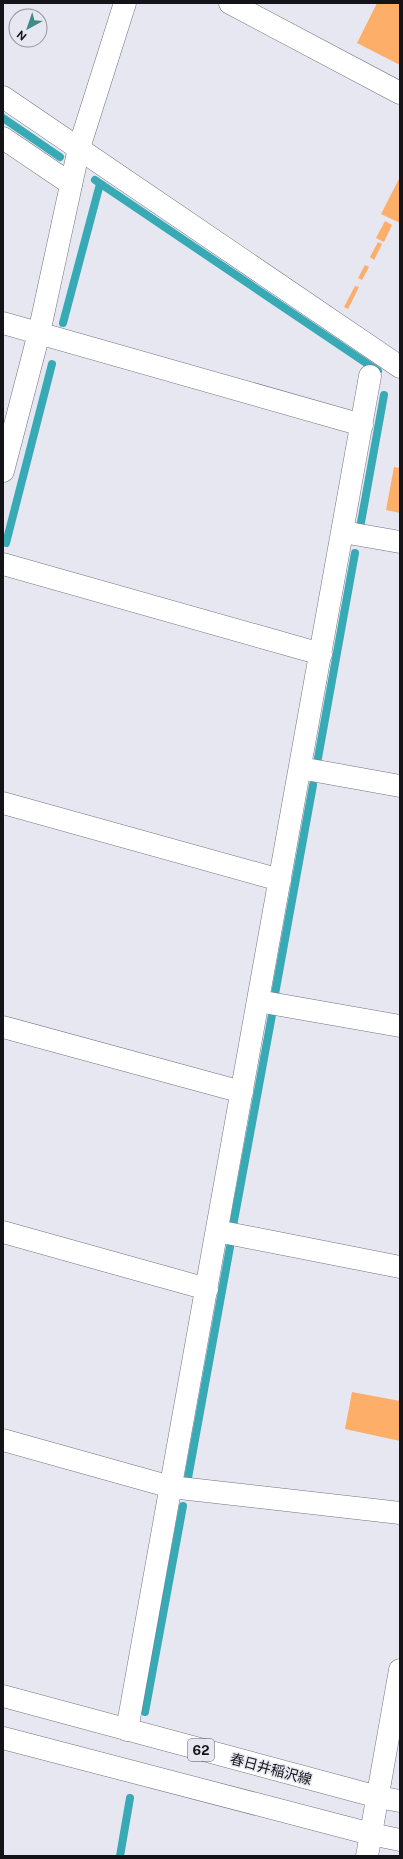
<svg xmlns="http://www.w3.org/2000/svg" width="403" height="1859" font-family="'Public Sans','Noto Sans JP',sans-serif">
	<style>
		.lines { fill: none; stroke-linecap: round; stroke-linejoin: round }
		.stream { stroke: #37aab6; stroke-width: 8 }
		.building { fill: #fdae68 }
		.minor-casing { stroke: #73737d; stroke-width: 23 }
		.tertiary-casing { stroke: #73737d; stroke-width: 23 }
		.primary-casing { stroke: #73737d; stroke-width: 23 }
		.minor { stroke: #fff; stroke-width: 22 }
		.tertiary { stroke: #fff; stroke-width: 22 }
		.primary { stroke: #fff; stroke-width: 22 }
		.labels { text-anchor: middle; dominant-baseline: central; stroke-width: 3; stroke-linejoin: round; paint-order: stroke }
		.shield { fill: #e7e7f2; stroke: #535359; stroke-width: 1 }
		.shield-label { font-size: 13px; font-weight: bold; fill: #141418 }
		.street-label { font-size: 14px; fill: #141418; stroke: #e7e7f2 }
	</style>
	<rect width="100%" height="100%" fill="#e7e7f2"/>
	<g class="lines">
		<!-- stream -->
		<path class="stream" d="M3,118L60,157
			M95,180L378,371
			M63,323L100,184
			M360,528L384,395
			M6,543L52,364
			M318,758L355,553
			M275,994L313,785
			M233,1226L272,1015
			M188,1478L230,1247
			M145,1712L183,1506
			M120,1856L130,1798"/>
	</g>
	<!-- building -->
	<path class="building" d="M377,3H400V65L357,43Z
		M400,177V223L381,214Z
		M385,221L392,225L384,242L376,238Z
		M378,242L382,244L374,260L370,257Z
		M365,265L369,267L362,280L358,278Z
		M355,286L359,287L348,309L344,307Z
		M394,467L400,468V513L386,510Z
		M352,1392L400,1401V1441L345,1429Z"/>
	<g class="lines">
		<!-- minor casing -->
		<g class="minor-casing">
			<path id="minor" d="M230,3L400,93
				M3,97L400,367
				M3,138L71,184
				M3,323L362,425
				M343,532L400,542
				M3,564L321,654
				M300,768L400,786
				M3,803L280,880
				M258,1001L400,1026
				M3,1027L242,1092
				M217,1231L400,1267
				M3,1232L207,1289
				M3,1440L171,1487L400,1513
				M127,1730L370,376"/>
		</g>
		<!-- tertiary casing -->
		<g class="tertiary-casing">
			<path id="tertiary" d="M3,471L39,333L79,148L125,3
				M367,1856L400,1670"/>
		</g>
		<!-- primary casing -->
		<g class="primary-casing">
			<path id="primary" d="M3,1696L378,1797L400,1801
				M3,1738L371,1834L400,1840"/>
		</g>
		<!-- minor -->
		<use href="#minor" class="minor"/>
		<!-- tertiary -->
		<use href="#tertiary" class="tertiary"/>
		<!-- primary -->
		<use href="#primary" class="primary"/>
	</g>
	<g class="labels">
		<!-- shield labels -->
		<rect class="shield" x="188" y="1739" width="26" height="22" rx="3"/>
		<g class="shield-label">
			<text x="201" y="1750">62</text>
		</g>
		<!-- street labels -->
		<g class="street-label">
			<text transform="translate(271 1769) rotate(15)">春日井稲沢線</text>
		</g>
	</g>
	<!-- border -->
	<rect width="403" height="1859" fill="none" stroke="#141418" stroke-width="8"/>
	<!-- north arrow -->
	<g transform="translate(28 28) rotate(220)"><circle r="19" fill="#e7e7f2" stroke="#93939b"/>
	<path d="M0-3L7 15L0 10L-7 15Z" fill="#428a87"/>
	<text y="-6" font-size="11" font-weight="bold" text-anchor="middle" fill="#141418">N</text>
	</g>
</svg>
